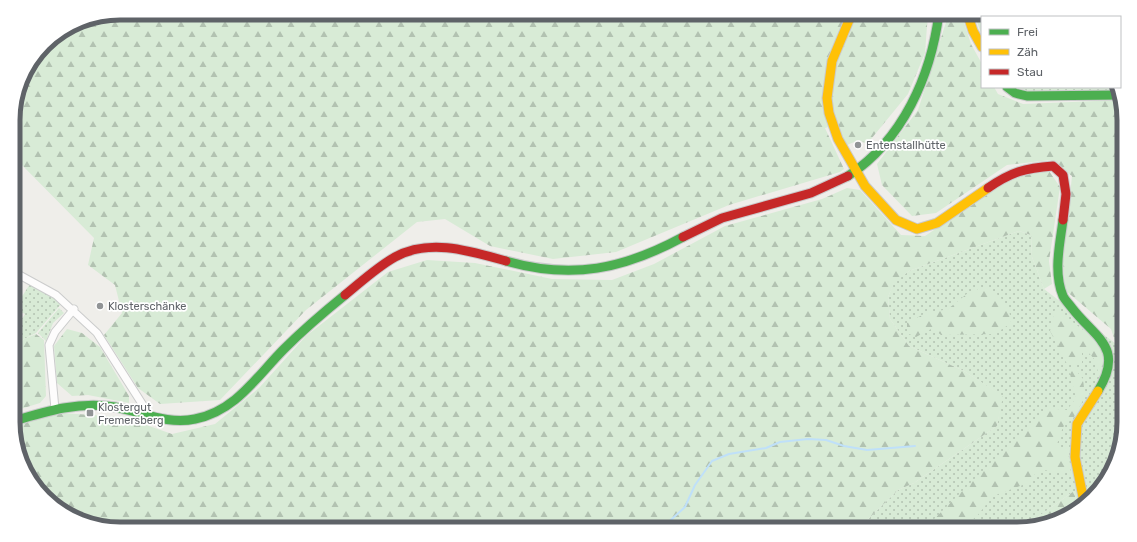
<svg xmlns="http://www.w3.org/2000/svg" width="1137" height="542" font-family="Rubik,sans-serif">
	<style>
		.grass { fill: url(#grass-dots) }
		.forest { fill: url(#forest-firs) }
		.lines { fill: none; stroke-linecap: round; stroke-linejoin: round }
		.stream { stroke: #bfe0f9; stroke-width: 2 }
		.street-casing { stroke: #cbcccc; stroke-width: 9 }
		.fast-casing { stroke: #cacacb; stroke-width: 11 }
		.slow-casing { stroke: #cacacb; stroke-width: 11 }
		.jam-casing { stroke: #cacacb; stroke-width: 11 }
		.street { stroke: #fdfcfc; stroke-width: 7 }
		.fast { stroke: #4caf50; stroke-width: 9 }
		.slow { stroke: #ffc107; stroke-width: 9 }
		.jam { stroke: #c62828; stroke-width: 9 }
		.poi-dot { fill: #919496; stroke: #fff; stroke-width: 1.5 }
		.labels { text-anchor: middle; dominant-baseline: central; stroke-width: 3.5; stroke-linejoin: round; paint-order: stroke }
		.poi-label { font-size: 11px; fill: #5f6368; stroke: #fff; text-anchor: start }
		.rim { fill: none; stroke: #5f6368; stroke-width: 5 }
	</style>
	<defs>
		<pattern id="grass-dots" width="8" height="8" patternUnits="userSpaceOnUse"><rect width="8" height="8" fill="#d8ebd6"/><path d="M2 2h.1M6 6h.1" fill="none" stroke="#b2c2b1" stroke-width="1.8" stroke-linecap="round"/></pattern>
		<pattern id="forest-firs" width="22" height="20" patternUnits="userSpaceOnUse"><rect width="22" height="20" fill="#d8ebd6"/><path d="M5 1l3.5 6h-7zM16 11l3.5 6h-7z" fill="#b2c2b1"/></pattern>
	</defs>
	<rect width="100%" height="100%" fill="#efeeea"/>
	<!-- grass -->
	<path class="grass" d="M1017,87H1115L1116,90L1027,91Z
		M1019,231L1031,235L1032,257L1044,289L1124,350V422L1113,469L1078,509L1074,491L1021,529H858L898,490L914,483L997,426L1002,396L964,371L909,346L890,319L888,297L894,282L909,271Z
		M30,284L52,295L62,303L36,333L24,339L14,350V332L25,314L14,309Z
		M59,308L64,313L53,323L46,341L38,333Z"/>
	<!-- forest -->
	<path class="forest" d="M120,13H928L925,53L908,94L867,144L859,140L847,145L835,125L825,128L844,169L840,172L729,205L616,252L553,259L490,246L445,219L417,222L306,310L220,400L160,404L138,388L104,335L122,313L115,285L88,265L94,238L13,156V113L24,73L49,40L80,21Z
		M949,13H961L971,44L982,64V87H994L998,94L1023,104L1121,100L1123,107L1124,350L1116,344L1111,329L1065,290L1063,261L1072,176L1050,160L1007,165L936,213L912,216L882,185L877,164L918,110Z
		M974,13H1007L1003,17H982V36Z
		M1031,171H1049L1060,187L1049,261L1052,284L1044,289L1032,257L1031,235L1019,231L909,271L894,283L888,297L890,319L909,346L964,371L1003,396L997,426L914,483L898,490L858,529H120L73,518L35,487L14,436V425L61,413L123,417L172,434L215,424L259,388L306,336L388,272L427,260L475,263L552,279L612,280L654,264L725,226L822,199L847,188L860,190L901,235L925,236L1007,181Z
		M986,286C1000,295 1011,306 1011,323L995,334L941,335L933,328L916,337L907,333V323L924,314L948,309L968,293Z
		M1055,309L1090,335L1106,351L1104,371L1099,376L1095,360L1088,352L1082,353V363L1067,364L1050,331Z
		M67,329L82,333L100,347L129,396V403L88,395L72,396L57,383L54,346Z
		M36,334L44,340L46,396L40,403L14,411V351L24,339Z
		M1074,368L1083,379L1085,397L1074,417L1063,427L1056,447L1068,448L1071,473L1043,470L1034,475L1028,483L993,496L977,516L961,529H924L1046,408L1067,410L1076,398L1069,370Z
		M1074,491L1078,509L1076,511L1021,529Z"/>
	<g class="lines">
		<!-- stream -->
		<path class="stream" d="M661,529L685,507L695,485L712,461L729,454L766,448L780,442L808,439L826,440L844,446L867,450L915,446"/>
		<!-- street casing -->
		<g class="street-casing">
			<path id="street" d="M14,272L56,295L97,333L146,410V416
				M55,409L49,345L55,332L74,309"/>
		</g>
		<!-- fast casing -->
		<g class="fast-casing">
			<path id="fast" d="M1007,87L1015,93L1027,96L1118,95
				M848,176C903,140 931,76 939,13
				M1063,220C1060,244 1053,272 1063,296C1065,300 1069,304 1072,308C1095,338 1125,347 1098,391
				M506,261C572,280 624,269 683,237
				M14,421C47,411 80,401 115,407C142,412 168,425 195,419C236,411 257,376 284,349C303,330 324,312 345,295"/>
		</g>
		<!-- slow casing -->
		<g class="slow-casing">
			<path id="slow" d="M852,13L832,61L827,98L829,113L838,139L865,186L896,220L917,229L937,223L988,188
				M967,13L973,31L982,47
				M1084,502L1075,457L1077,424L1098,391"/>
		</g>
		<!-- jam casing -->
		<g class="jam-casing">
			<path id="jam" d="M988,188C1011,172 1025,168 1053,166L1063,175L1066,194L1063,220
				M683,237L722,218L811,193L848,176
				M345,295C361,282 377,267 395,257C430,238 470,251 506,261"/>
		</g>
		<!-- street -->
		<use href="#street" class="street"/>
		<!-- fast -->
		<use href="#fast" class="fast"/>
		<!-- slow -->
		<use href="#slow" class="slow"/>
		<!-- jam -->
		<use href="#jam" class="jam"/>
	</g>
	<!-- markers -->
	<g class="poi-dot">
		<circle cx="858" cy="145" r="4"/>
		<circle cx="100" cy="306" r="4"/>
		<rect x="86" y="409" width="8" height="8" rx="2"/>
	</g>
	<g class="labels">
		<!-- poi labels -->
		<g class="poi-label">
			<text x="866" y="145">Entenstallhütte</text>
			<text x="108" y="306">Klosterschänke</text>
			<text x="98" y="407">Klostergut<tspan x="98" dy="13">Fremersberg</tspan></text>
		</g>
	</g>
	<!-- crop -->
	<path d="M0 0H1137V542H0ZM120 20H1017A100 100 0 0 1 1117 120V422A100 100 0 0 1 1017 522H120A100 100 0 0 1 20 422V120A100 100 0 0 1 120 20Z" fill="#fff" fill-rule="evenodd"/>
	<path class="rim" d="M120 20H1017A100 100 0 0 1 1117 120V422A100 100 0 0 1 1017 522H120A100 100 0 0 1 20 422V120A100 100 0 0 1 120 20Z"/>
	<!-- legend -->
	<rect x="981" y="16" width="140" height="72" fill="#ffffff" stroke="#bfc1c3"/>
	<rect x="989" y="29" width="20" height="6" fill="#4caf50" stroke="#bfc1c3"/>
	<text x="1017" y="36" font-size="12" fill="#5f6368">Frei</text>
	<rect x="989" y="49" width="20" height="6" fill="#ffc107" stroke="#bfc1c3"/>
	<text x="1017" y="56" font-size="12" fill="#5f6368">Zäh</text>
	<rect x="989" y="69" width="20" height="6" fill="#c62828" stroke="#bfc1c3"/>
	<text x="1017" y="76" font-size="12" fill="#5f6368">Stau</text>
</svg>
